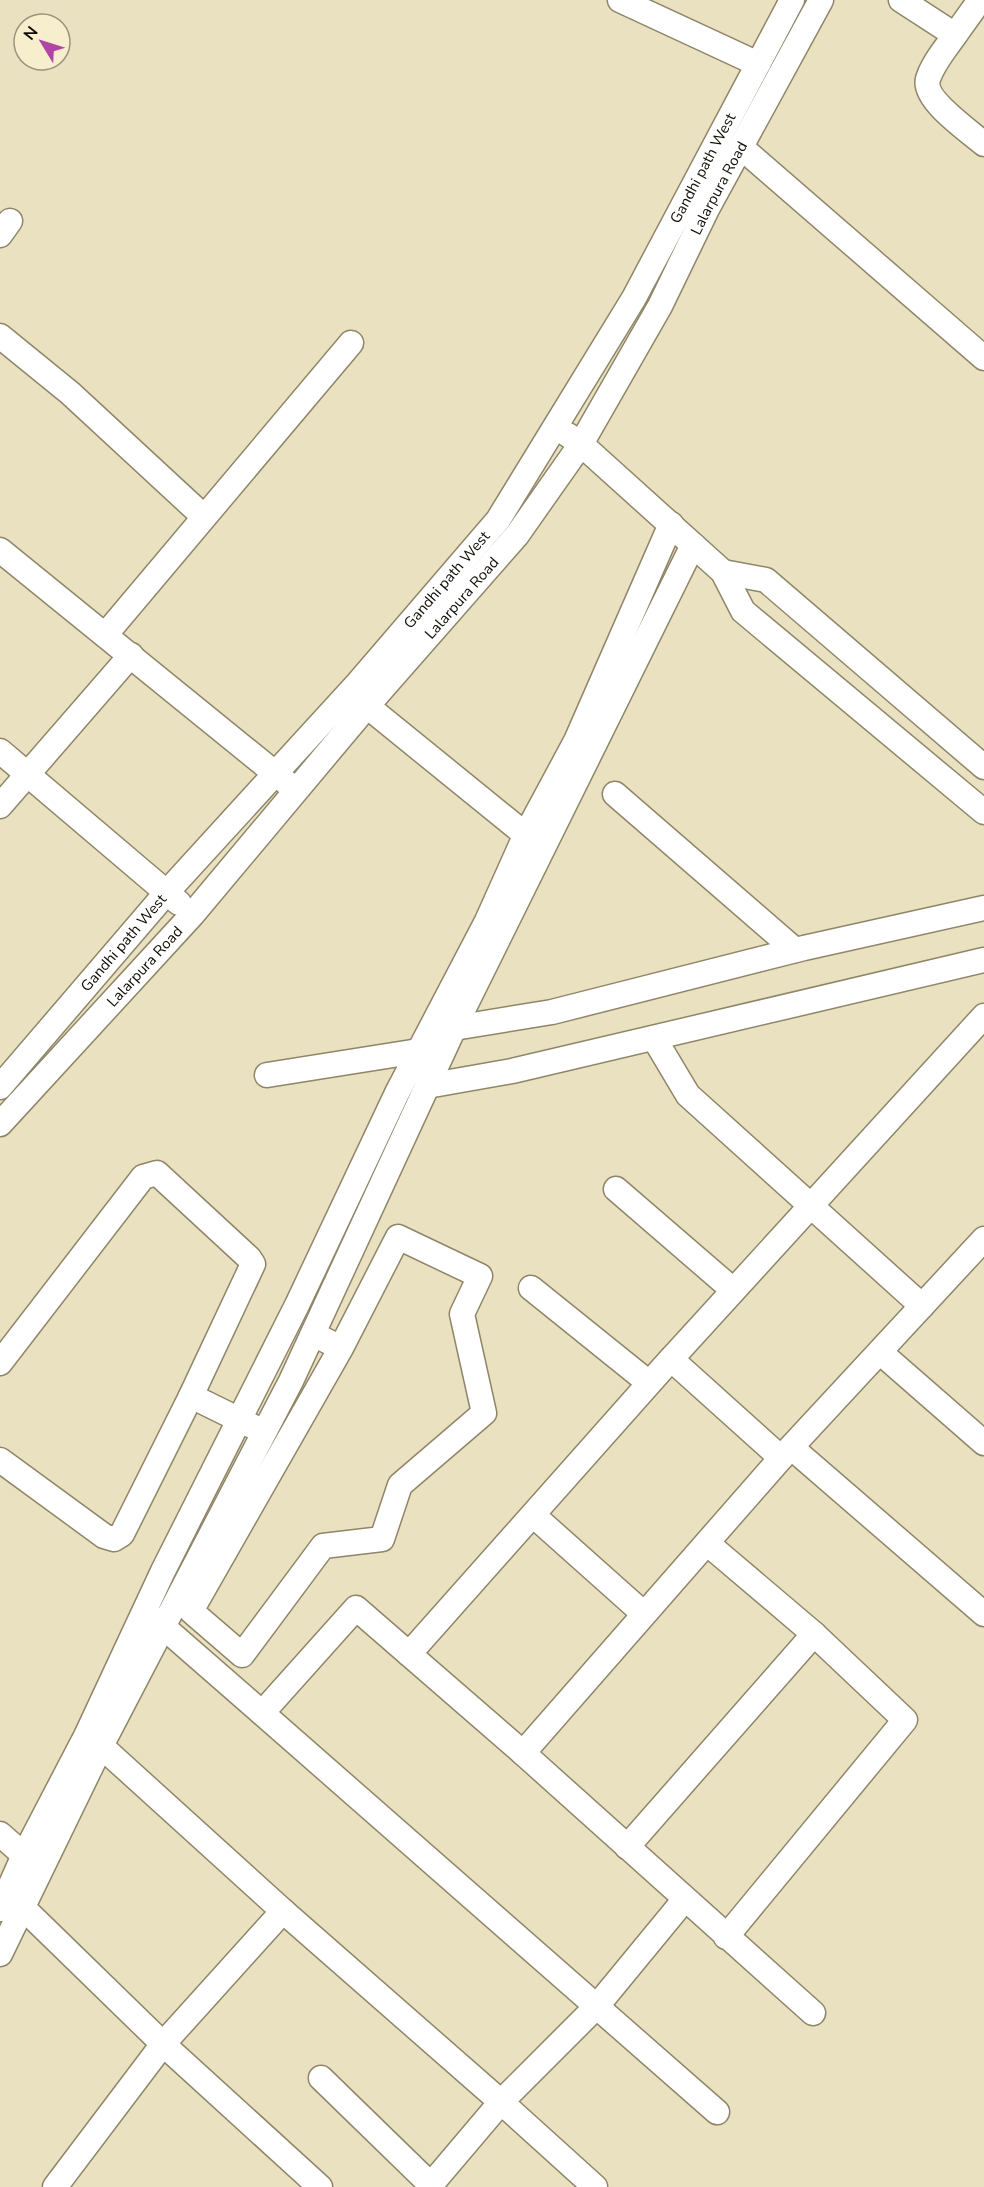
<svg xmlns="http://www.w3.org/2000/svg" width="984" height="2187" font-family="'Nunito Sans',sans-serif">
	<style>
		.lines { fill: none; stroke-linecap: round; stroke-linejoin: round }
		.minor-casing { stroke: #8f8669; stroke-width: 27 }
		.minor { stroke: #fff; stroke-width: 24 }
		.labels { text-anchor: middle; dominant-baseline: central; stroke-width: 6; stroke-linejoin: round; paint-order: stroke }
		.street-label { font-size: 15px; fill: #110d04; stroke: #f7eece }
	</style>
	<rect width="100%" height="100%" fill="#eae1c1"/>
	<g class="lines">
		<!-- minor casing -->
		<g class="minor-casing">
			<g id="minor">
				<path d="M620,0L758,64"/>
				<path d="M901,0L955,35L980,0"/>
				<path d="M955,35C946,48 933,63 928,79C922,99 969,131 984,144"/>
				<path d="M742,148L984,358"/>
				<path d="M0,235L10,221"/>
				<path d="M0,336L70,393L203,516"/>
				<path d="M568,435L581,444L723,572L743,611L984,812"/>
				<path d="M0,550L287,783"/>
				<path d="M723,572L766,580L984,767"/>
				<path d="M106,634L351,343"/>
				<path d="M367,706L537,844"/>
				<path d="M0,751L179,903"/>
				<path d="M615,794L795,950"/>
				<path d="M0,806L131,655"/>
				<path d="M454,1028L552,1012L804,948L984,908"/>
				<path d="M654,1038L688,1095L922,1306"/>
				<path d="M267,1075L431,1049"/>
				<path d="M427,1086L512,1071L984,960"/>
				<path id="s1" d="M0,1087L167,892L358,683L498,520L634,298L792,0"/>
				<path id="s2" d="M0,1124L192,915L367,706L517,535L581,444L660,306L707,209L821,0"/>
				<path d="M616,1189L733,1290"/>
				<path d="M531,1288L649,1383"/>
				<path d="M313,1334L341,1348L398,1237L480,1276L462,1314L484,1413L400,1485L382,1539L323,1546L242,1655L191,1611L341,1348"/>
				<path d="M881,1353L984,1443"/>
				<path d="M671,1359L781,1458"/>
				<path d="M0,1363L143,1177L157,1173L249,1258L253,1264L191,1396L122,1534L114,1539L104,1536L0,1460"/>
				<path d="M191,1396L254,1427"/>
				<path d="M792,1448L984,1614"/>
				<path d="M533,1515L644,1614"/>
				<path d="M152,1617L262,1713L356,1608L409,1654L662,1369L984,1016"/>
				<path d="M409,1654L523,1753L781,1458L984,1239"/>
				<path d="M262,1713L717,2112"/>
				<path d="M101,1746L283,1911"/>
				<path d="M523,1753L813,2013"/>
				<path d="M0,1834L35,1865"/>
				<path d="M627,1847L814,1634L708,1544"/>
				<path d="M12,1897L163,2044L320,2187"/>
				<path d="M0,1909L24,1855L86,1736L163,1571L297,1305L397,1093L487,921L526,834L576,741L671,524"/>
				<path d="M726,1937L905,1720L814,1634"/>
				<path d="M0,1954L101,1746L291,1381L454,1028L693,545"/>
				<path d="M321,2078L431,2185"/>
				<path d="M55,2187L163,2044L283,1911L501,2102L429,2187"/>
				<path d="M595,2187L501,2102L597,2006L685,1899"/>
			</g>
		</g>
		<!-- minor -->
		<use href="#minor" class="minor"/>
	</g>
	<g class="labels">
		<!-- street labels -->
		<g class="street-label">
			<text stroke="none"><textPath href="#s1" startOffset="1162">Gandhi path West</textPath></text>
			<text stroke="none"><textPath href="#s2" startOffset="1186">Lalarpura Road</textPath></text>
			<text stroke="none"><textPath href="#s1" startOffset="676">Gandhi path West</textPath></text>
			<text stroke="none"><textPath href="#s2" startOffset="700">Lalarpura Road</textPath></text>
			<text stroke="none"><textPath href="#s1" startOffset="190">Gandhi path West</textPath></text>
			<text stroke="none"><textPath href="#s2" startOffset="214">Lalarpura Road</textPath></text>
		</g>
	</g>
	<!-- north arrow -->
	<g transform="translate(42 42) rotate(308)"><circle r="28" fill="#f7eece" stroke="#9b947d" stroke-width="1.5"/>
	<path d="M0-4.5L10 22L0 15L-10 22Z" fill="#b145a5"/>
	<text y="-9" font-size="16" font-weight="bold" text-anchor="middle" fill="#110d04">N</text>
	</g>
</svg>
